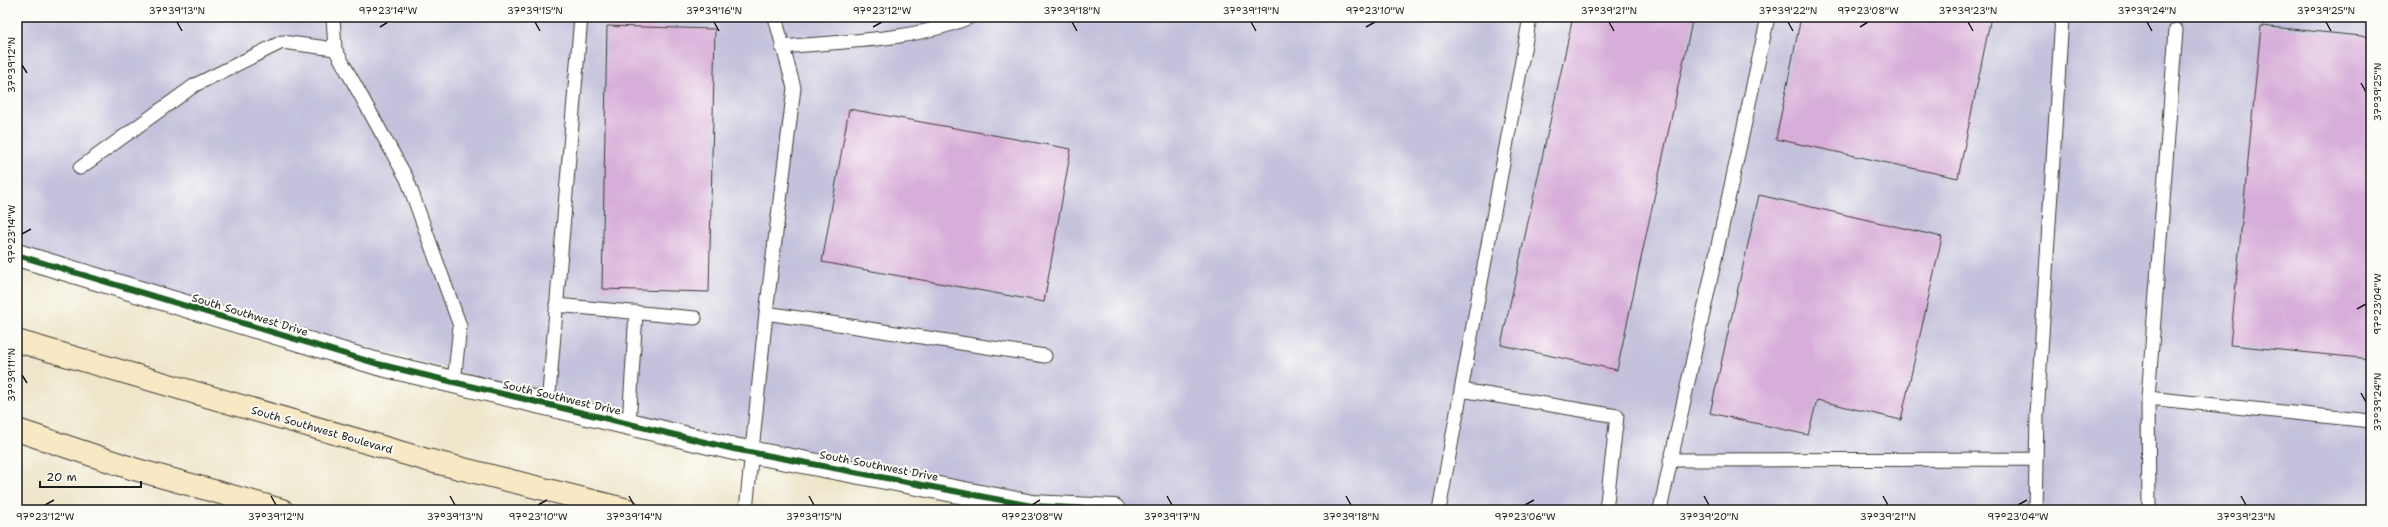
<svg xmlns="http://www.w3.org/2000/svg" width="2388" height="527" font-family="'Shantell Sans',sans-serif">
	<style>
		.industrial { fill: #c3c1db }
		.building { fill: #d7add9 }
		.lines { fill: none; stroke-linecap: round; stroke-linejoin: round }
		.service-casing { stroke: #3c3a36; stroke-width: 15 }
		.minor-casing { stroke: #3c3a36; stroke-width: 24 }
		.secondary-casing { stroke: #3c3a36; stroke-width: 24 }
		.service { stroke: #fff; stroke-width: 13 }
		.minor { stroke: #fff; stroke-width: 22 }
		.secondary { stroke: #f8e8c3; stroke-width: 22 }
		.cycleway-casing { stroke: #fdfcf7; stroke-width: 8 }
		.cycleway { stroke: #1b5e20; stroke-width: 6 }
		.ticks { fill: none; stroke: #1c1c1c; stroke-width: 1.5 }
		.labels { text-anchor: middle; dominant-baseline: central; stroke-width: 4; stroke-linejoin: round; paint-order: stroke }
		.street-label { font-size: 11px; fill: #1c1c1c; stroke: #fdfcf7 }
		.neatline { fill: none; stroke: #1c1c1c; stroke-width: 1.5 }
		.ticks-label { font-size: 10px; text-anchor: middle; fill: #1c1c1c }
	</style>
	<rect width="100%" height="100%" fill="#fdfcf7"/>
	<filter id="ink" filterUnits="userSpaceOnUse"><feTurbulence type="fractalNoise" baseFrequency=".025" numOctaves="2"/><feDisplacementMap in="SourceGraphic" scale="8" xChannelSelector="R" yChannelSelector="G"/><feConvolveMatrix kernelMatrix="1 2 1 2 8 2 1 2 1" color-interpolation-filters="sRGB"/></filter>
	<filter id="wash" filterUnits="userSpaceOnUse"><feTurbulence type="fractalNoise" baseFrequency=".012" numOctaves="4" result="noise"/><feDisplacementMap in="SourceGraphic" scale="16" xChannelSelector="R" yChannelSelector="G"/><feGaussianBlur stdDeviation="0.9" result="paint"/><feColorMatrix in="noise" values="0 0 0 0 0 0 0 0 0 0 0 0 0 0 0 0 0 1.4 0 .05"/><feComposite in="paint" operator="in"/></filter>
	<g filter="url(#wash)">
		<rect width="100%" height="100%" fill="#eee6ca"/>
		<!-- industrial -->
		<path class="industrial" d="M17,17H2371V508L2351,510H1114L753,452L17,252Z"/>
		<g id="blocks">
			<!-- building -->
			<path class="building" d="M1573,17H1693L1617,370L1501,345Z
				M1801,17H1991L1958,178L1776,139Z
				M607,26L715,29L709,292L602,289Z
				M2261,26L2371,37V359L2230,345Z
				M849,109L1071,149L1044,302L822,262Z
				M1759,195L1942,237L1901,420L1817,400L1808,435L1710,413Z"/>
		</g>
	</g>
	<g filter="url(#ink)">
		<use href="#blocks" fill-opacity="0" stroke="#3c3a36" stroke-width="1"/>
		<g class="lines">
			<!-- service casing -->
			<g class="service-casing">
				<path id="service" d="M333,17L335,49
					M782,47C842,41 915,41 970,17
					M80,168L195,85L282,42L335,49L407,179L460,326L454,382
					M556,305L695,318
					M766,313L1045,356
					M1461,390L1617,416L1606,510
					M2148,398L2371,421
					M548,405L581,17
					M629,424L636,312
					M1670,460L2036,459
					M746,510L766,313L794,88L775,17
					M1439,510L1530,17
					M1660,510L1768,17
					M2035,510L2037,415L2062,17
					M2149,510L2148,398L2176,30"/>
			</g>
			<!-- minor casing -->
			<g class="minor-casing">
				<path id="minor" d="M17,255L378,364L734,449L1032,506L1114,510"/>
			</g>
			<!-- secondary casing -->
			<g class="secondary-casing">
				<path id="secondary" d="M17,341L427,460L628,510
					M17,430L134,469L282,510"/>
			</g>
			<!-- service -->
			<use href="#service" class="service"/>
			<!-- minor -->
			<use href="#minor" class="minor"/>
			<!-- secondary -->
			<use href="#secondary" class="secondary"/>
			<!-- cycleway casing -->
			<g class="cycleway-casing">
				<path id="cycleway" d="M17,255L378,364L734,449L1032,506L1114,510"/>
			</g>
			<!-- cycleway -->
			<use href="#cycleway" class="cycleway"/>
		</g>
	</g>
	<!-- ticks -->
	<path class="ticks" d="M177,22L182,31M535,22L540,31M714,22L719,31M1072,22L1077,31M1251,22L1256,31M1609,22L1614,31M1788,22L1793,31M1968,22L1973,31M2147,22L2152,31M2326,22L2331,31M380,27L388,22M873,27L882,22M1366,27L1375,22M1860,27L1868,22M22,65L27,73M2361,83L2366,92M22,234L31,229M2357,309L2366,304M22,375L27,383M2361,393L2366,402M271,496L276,505M450,496L455,505M629,496L634,505M809,496L814,505M1167,496L1172,505M1346,496L1351,505M1704,496L1709,505M1883,496L1888,505M2241,496L2246,505M45,505L54,500M538,505L547,500M1032,505L1040,500M1525,505L1534,500M2018,505L2027,500"/>
	<g class="labels">
		<!-- street labels -->
		<g class="street-label">
			<text transform="translate(250 315) rotate(17)">South Southwest Drive</text>
			<text transform="translate(562 398) rotate(13)">South Southwest Drive</text>
			<text transform="translate(322 430) rotate(16)">South Southwest Boulevard</text>
			<text transform="translate(879 466) rotate(11)">South Southwest Drive</text>
		</g>
	</g>
	<!-- margin -->
	<rect width="2388" height="527" fill="none" stroke="#fdfcf7" stroke-width="44"/>
	<!-- scale -->
	<path d="M40 481v6h101v-6" fill="none" stroke="#1c1c1c" stroke-width="2"/>
	<text x="46" y="481" font-size="12" fill="#1c1c1c" stroke="#fdfcf7" stroke-width="3" paint-order="stroke">20 m</text>
	<rect x="22" y="22" width="2344" height="483" class="neatline"/>
	<g class="ticks-label">
		<text x="177" y="14">37°39'13"N</text>
		<text x="388" y="14">97°23'14"W</text>
		<text x="535" y="14">37°39'15"N</text>
		<text x="714" y="14">37°39'16"N</text>
		<text x="882" y="14">97°23'12"W</text>
		<text x="1072" y="14">37°39'18"N</text>
		<text x="1251" y="14">37°39'19"N</text>
		<text x="1375" y="14">97°23'10"W</text>
		<text x="1609" y="14">37°39'21"N</text>
		<text x="1788" y="14">37°39'22"N</text>
		<text x="1868" y="14">97°23'08"W</text>
		<text x="1968" y="14">37°39'23"N</text>
		<text x="2147" y="14">37°39'24"N</text>
		<text x="2326" y="14">37°39'25"N</text>
		<text transform="translate(11 65) rotate(-90)" y="4">37°39'12"N</text>
		<text transform="translate(2377 92) rotate(-90)" y="4">37°39'25"N</text>
		<text transform="translate(11 234) rotate(-90)" y="4">97°23'14"W</text>
		<text transform="translate(2377 304) rotate(-90)" y="4">97°23'04"W</text>
		<text transform="translate(11 375) rotate(-90)" y="4">37°39'11"N</text>
		<text transform="translate(2377 402) rotate(-90)" y="4">37°39'24"N</text>
		<text x="45" y="520">97°23'12"W</text>
		<text x="276" y="520">37°39'12"N</text>
		<text x="455" y="520">37°39'13"N</text>
		<text x="538" y="520">97°23'10"W</text>
		<text x="634" y="520">37°39'14"N</text>
		<text x="814" y="520">37°39'15"N</text>
		<text x="1032" y="520">97°23'08"W</text>
		<text x="1172" y="520">37°39'17"N</text>
		<text x="1351" y="520">37°39'18"N</text>
		<text x="1525" y="520">97°23'06"W</text>
		<text x="1709" y="520">37°39'20"N</text>
		<text x="1888" y="520">37°39'21"N</text>
		<text x="2018" y="520">97°23'04"W</text>
		<text x="2246" y="520">37°39'23"N</text>
	</g>
</svg>
